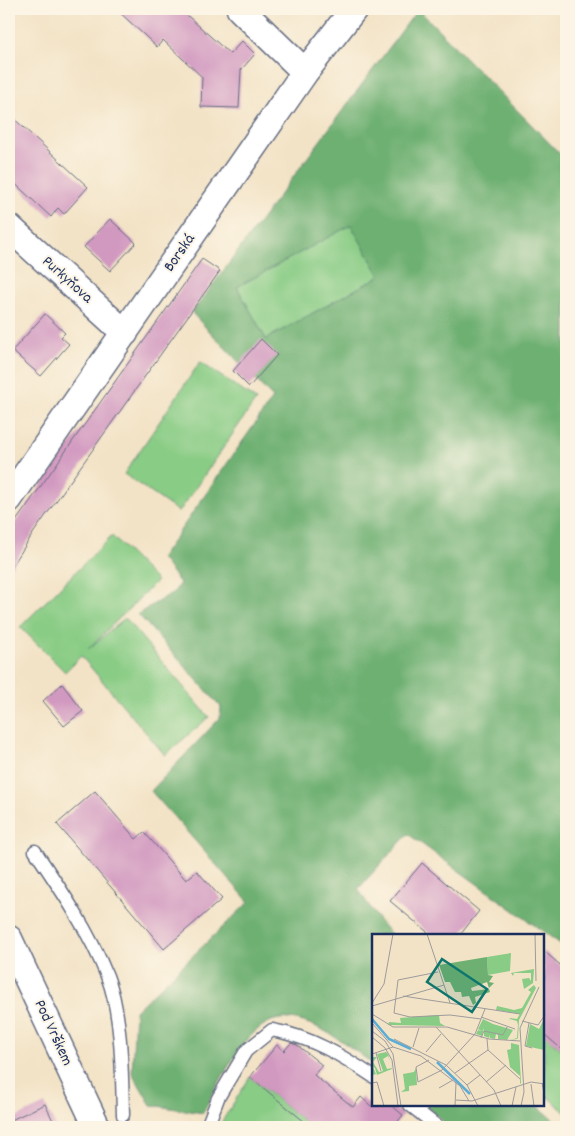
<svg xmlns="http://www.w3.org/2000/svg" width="575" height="1136" font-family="Dekko,sans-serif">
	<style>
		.green { fill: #89cc85; stroke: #527e72 }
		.forest { fill: #6eb072; stroke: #447068; fill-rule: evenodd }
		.building { fill: #d198c0 }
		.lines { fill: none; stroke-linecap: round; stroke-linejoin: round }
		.lane-casing { stroke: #676e82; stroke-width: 15 }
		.street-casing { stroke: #676e82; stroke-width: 29 }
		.lane { stroke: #fff; stroke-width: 12 }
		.street { stroke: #fff; stroke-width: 26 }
		.labels { text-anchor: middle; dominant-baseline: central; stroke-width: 4; stroke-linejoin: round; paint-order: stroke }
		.street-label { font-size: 16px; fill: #1b2f5e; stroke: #fcf5e5 }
		.inset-river { fill: none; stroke: #5bacd6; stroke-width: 2.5 }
		.inset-road { fill: none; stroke: #9d9b9c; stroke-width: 1 }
		.view { fill: #0f766e; fill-opacity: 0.15; stroke: #0f766e; stroke-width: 2.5 }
		.inset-edge { fill: none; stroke: #1b2f5e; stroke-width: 2.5 }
	</style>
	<rect width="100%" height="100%" fill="#fcf5e5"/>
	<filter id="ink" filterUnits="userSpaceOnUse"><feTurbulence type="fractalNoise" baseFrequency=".02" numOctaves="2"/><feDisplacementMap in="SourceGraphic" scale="10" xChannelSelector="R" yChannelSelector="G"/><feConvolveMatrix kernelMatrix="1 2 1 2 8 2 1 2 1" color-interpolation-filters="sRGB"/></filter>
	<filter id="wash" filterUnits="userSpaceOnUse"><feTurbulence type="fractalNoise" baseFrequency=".0096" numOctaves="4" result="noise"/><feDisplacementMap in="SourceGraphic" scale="20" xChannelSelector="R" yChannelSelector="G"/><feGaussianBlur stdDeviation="1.12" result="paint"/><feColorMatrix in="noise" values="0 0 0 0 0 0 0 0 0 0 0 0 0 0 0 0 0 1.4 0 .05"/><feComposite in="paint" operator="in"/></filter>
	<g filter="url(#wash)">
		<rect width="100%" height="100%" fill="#f3e3c6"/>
		<!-- green -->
		<path class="green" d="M351,224L380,276L266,339L237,287Z
			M200,362L256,400L179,512L124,474Z
			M112,536L157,581L88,649L125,618L209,717L165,755L81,656L65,672L20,627Z
			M544,1029L552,1035L549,1039L566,1053V1113L544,1094Z
			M250,1077L311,1127H221V1123Z"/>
		<!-- forest -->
		<path class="forest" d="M418,9L566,160V948L408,834L358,889L380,922L392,935H374V1065C351,1047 310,1015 279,1019C246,1023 217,1087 203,1113L151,1105L132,1073L135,1011L249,902L151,791L220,718L221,707L138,614L175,591L180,583L161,558L273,398L192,313ZM351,225L380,276L266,339L237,287Z
			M424,1105H537L562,1127H441L444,1122Z"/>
		<g id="blocks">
			<!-- building -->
			<path class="building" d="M116,9H180L230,54L242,41L255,54L241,70L239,108L201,107L202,77L163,40L157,47Z
				M9,114L88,187L64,214L58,208L51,217L9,178Z
				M110,219L136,243L110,271L84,247Z
				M202,259L220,271L34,532L9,571V531Z
				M45,314L65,333L61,337L69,344L41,376L12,351Z
				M261,339L277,355L249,387L233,371Z
				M62,684L83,711L64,726L43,701Z
				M95,791L136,839L144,832L186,880L197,871L222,899L164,949L57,824Z
				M422,863L479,911L460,935H431L390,901Z
				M544,951L566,970V1053L544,1034Z
				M291,1043L297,1045L322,1065L314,1075L353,1107L361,1097L371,1106L391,1105L403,1115L395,1125L397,1127H311L250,1077L277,1045L284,1051Z
				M45,1104L56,1127H9V1121Z"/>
		</g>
	</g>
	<g filter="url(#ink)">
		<use href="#blocks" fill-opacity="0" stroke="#676e82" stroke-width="1"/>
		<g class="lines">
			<!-- lane casing -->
			<g class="lane-casing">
				<path id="lane" d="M35,851C62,891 89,931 107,976C122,1013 122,1075 123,1115
					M410,1105L438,1127
					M207,1127L218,1098L246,1051L272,1030C311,1037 341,1055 374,1077"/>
			</g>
			<!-- street casing -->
			<g class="street-casing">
				<path id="street" d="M240,9L305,72
					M9,227L125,333
					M9,499L305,72L354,9
					M9,939L97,1127"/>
			</g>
			<!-- lane -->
			<use href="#lane" class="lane"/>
			<!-- street -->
			<use href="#street" class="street"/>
		</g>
	</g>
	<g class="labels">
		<!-- street labels -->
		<g class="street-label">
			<text transform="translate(180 253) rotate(-55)">Borská</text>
			<text transform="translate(67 280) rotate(42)">Purkyňova</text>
			<text transform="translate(53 1033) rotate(65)">Pod Vrškem</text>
		</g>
	</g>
	<!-- overview -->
	<g transform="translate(372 934)">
		<rect width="172" height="172" fill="#f3e3c6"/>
		<path d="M139,19L138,37L116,41L115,23ZM162,35L161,49L152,55L150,45L157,44L159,47V39H142L141,42L139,39ZM162,51L164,54L147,86L146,104L145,105L138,106L145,104L146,91L145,87L138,85L137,88L138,84L145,85L148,80L124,76L125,72L142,76L150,74L159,58L156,56ZM67,81L68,89L73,92L16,91L17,88L29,89L28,84ZM111,85L121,90L141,96L135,106L126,105V101L124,100L123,105L118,104V101L117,104L112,102V94L110,102L104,100L106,96L110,97L106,95ZM172,85V116L154,112L158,90L167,95ZM139,109L147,111L149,149L148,150V142L138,133L135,116L139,115ZM14,118L16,120L18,127L16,122L11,125L15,135L20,134L19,128L20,135L5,141L3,134L1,133L4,140L1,141L0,123H5L1,128L7,138L11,137L5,120ZM44,134L45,151L37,152V157L29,158L33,155L31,140L42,138Z" fill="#89cc85"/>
		<path d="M115,23L116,41L121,42L117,48L122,49L117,54L115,48L99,54L100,57L117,55L118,58L103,63L104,69L101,71L97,62L90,63L89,58H83L78,48H73L67,31Z" fill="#6eb072"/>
		<path class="inset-river" d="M0,85L17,105L39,115M65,128L98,160"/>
		<path class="inset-road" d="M55,0L78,69M163,0L164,47M66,38L26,46L22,79L38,83L78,81L109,85M31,62L148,80M0,69L12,50L21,0M0,72L72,51M0,80L21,93H75L117,105L148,107M109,83L143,95M150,87L166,91L173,81M0,89L21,113M157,89L153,112L160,114M64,93L122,156L129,172M0,97L13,107L21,120L29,172M0,103L13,114L20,126L26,172M109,104L112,97L131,101L135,93M22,105L74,131L95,151L106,172M115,105L116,116L148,145M41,113L47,94M54,118L69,100M4,119L9,137M0,120L21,113L49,122L88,152L97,167M57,126L44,133L46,148L70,136L103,100L113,75M83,139L116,116M114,148L134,131M0,149L5,148L12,172M170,149L173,164M159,150L162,172M95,151L108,141M67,154L81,146M84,166L100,167L159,148L173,150M83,172L84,149M140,172L144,153M149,172L152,158L148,94L167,53"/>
		<path class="view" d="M70,25L115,55L100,78L55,48Z"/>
		<rect width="172" height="172" class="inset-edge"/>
	</g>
	<!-- margin -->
	<rect width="575" height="1136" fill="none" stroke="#fcf5e5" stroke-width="30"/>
</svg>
